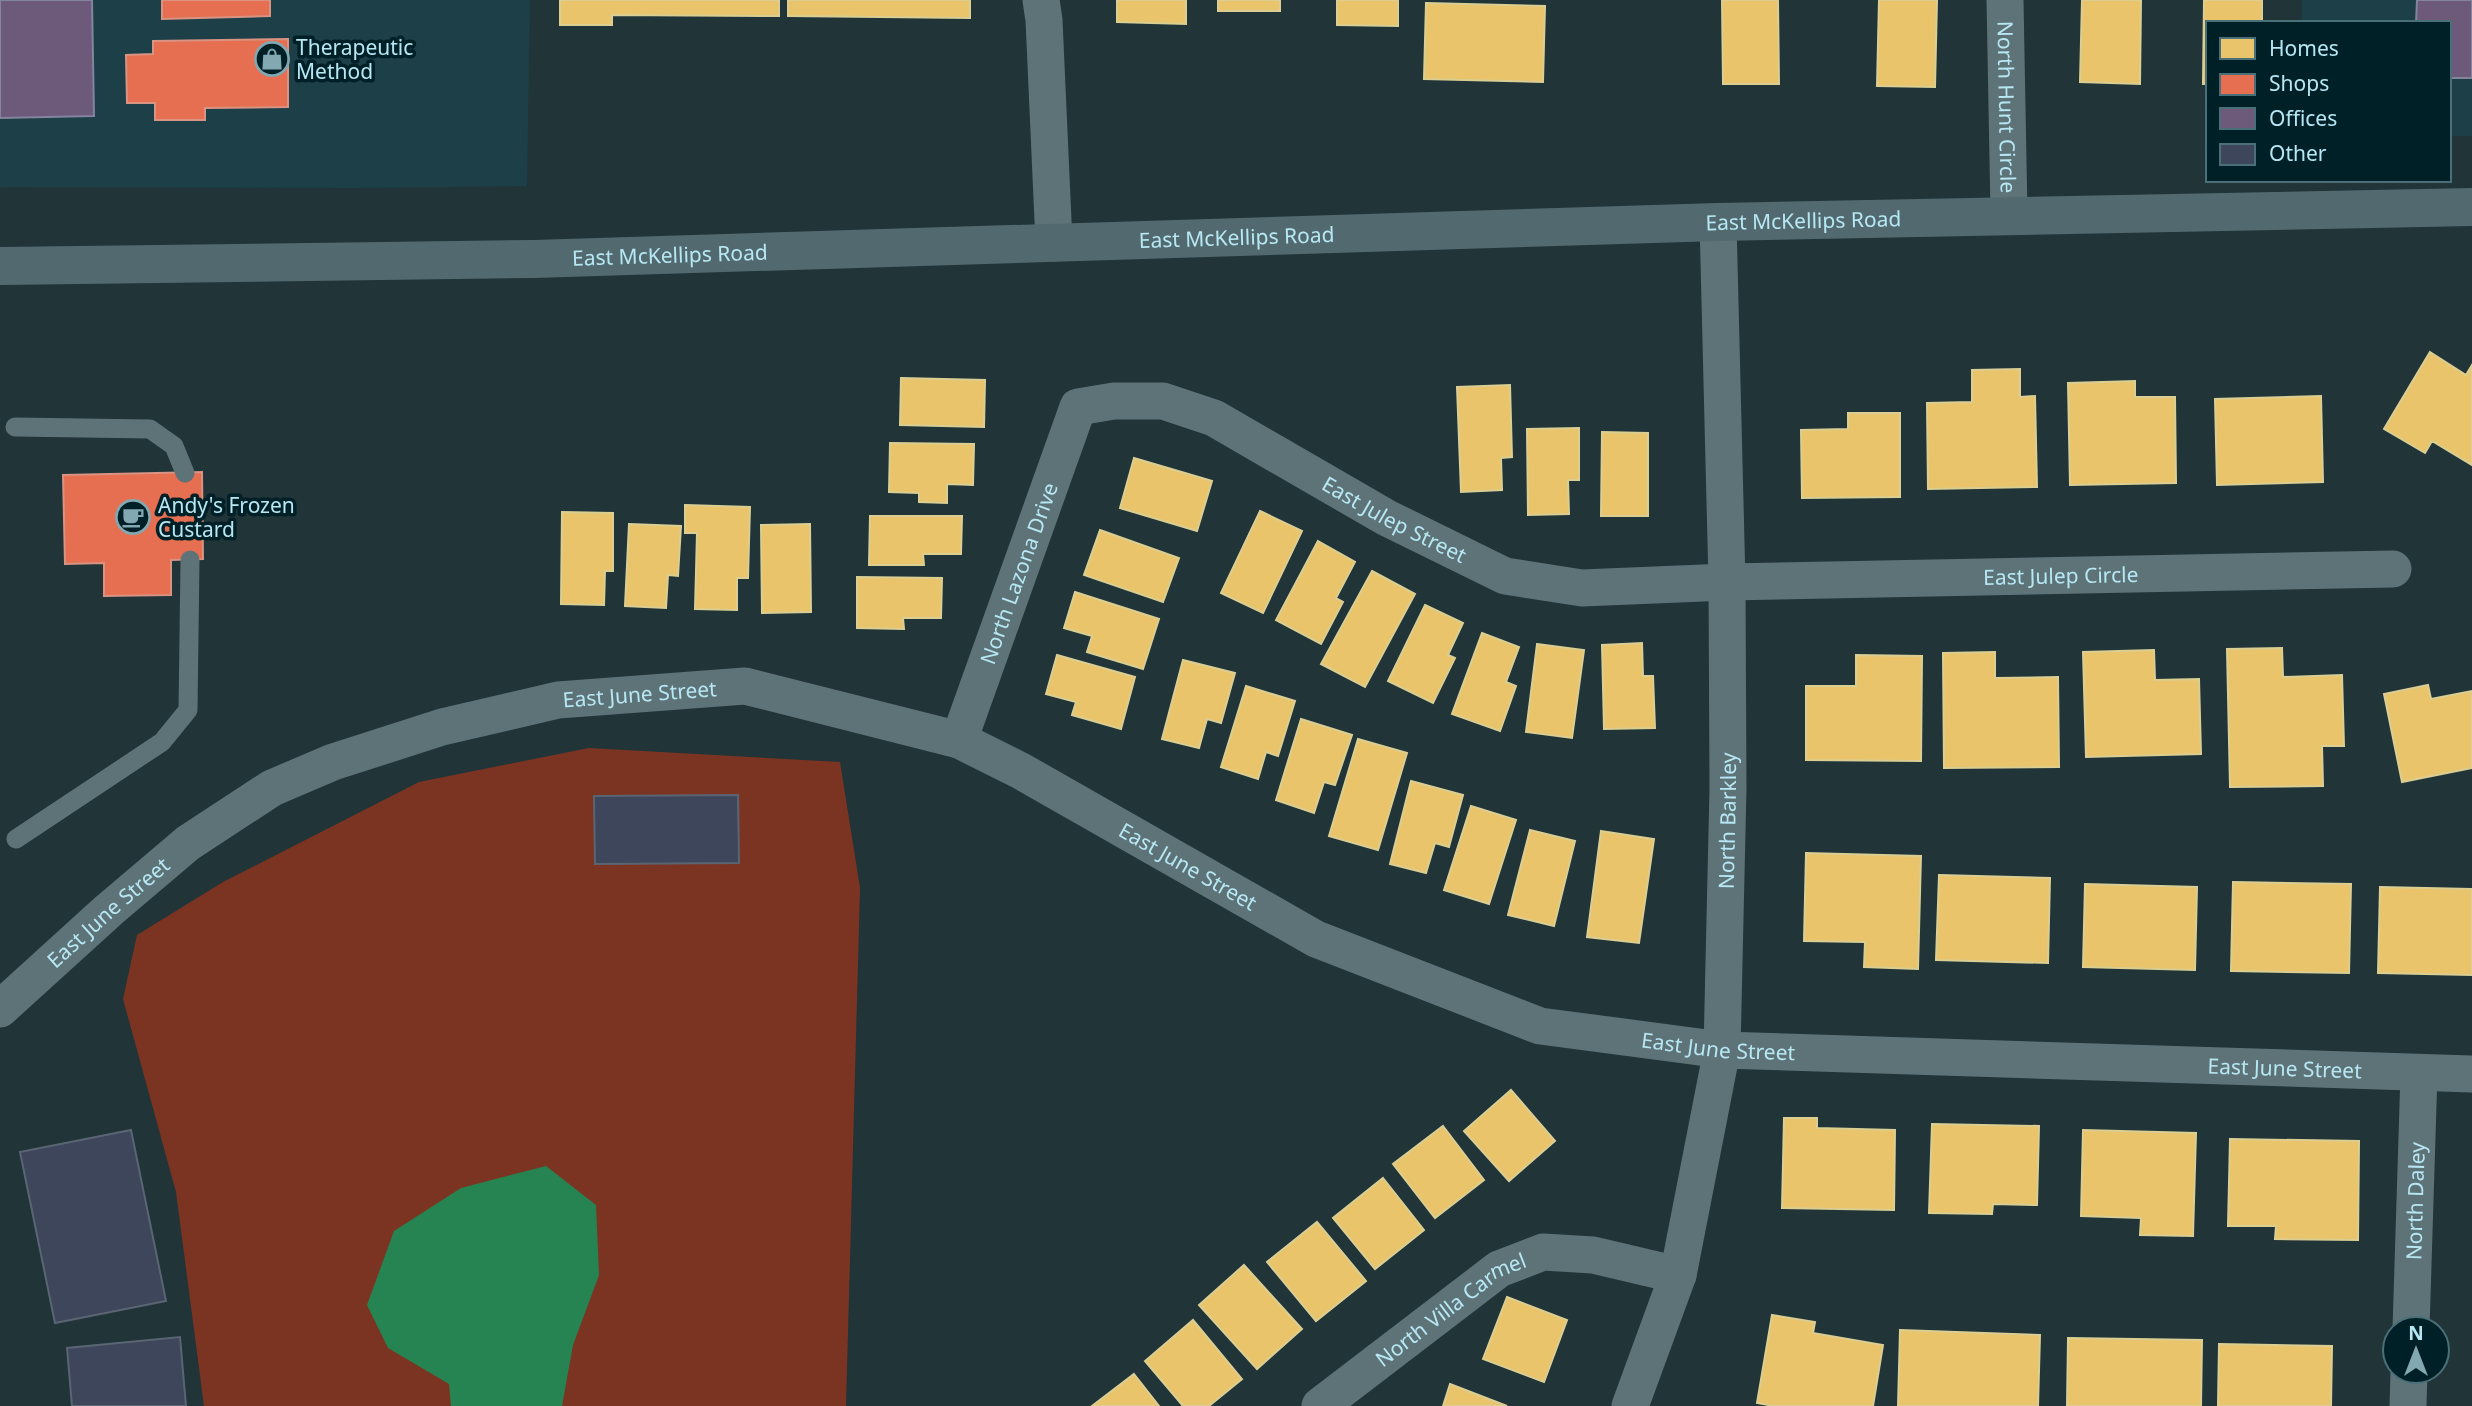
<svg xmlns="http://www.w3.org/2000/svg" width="2472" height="1406" font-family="'Noto Sans',sans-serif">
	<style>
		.built { fill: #1c3f48 }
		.green { fill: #7c3422 }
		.water { fill: #268453 }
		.homes { fill: #e9c46a; stroke: #dace93; stroke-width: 2 }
		.shops { fill: #e76f51; stroke: #d89382; stroke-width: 2 }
		.offices { fill: #6d597a; stroke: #83849e; stroke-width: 2 }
		.building { fill: #3d465a; stroke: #5a6574; stroke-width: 2 }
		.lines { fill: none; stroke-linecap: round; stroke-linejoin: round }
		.lane { stroke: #5d7378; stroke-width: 19 }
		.street { stroke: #5d7378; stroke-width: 37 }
		.primary { stroke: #526a6f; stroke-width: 38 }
		.labels { text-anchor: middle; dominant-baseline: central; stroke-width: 7; stroke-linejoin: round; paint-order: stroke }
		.poi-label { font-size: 21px; fill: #b6e7f3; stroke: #002028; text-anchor: start }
		.street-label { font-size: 21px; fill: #b6e7f3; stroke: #002028 }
	</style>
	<rect width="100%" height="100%" fill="#213438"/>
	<!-- built -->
	<path class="built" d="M0,0H530L527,186L356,188L0,187Z
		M2302,0H2472V136H2449V23H2302Z"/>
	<!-- green -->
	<path class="green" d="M589,748L840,762L860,888L846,1406H204L176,1192L123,999L137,935L223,882L419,782Z"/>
	<!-- water -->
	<path class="water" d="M546,1166L596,1205L599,1275L573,1345L562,1406H451L449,1384L388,1348L367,1305L394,1231L461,1188Z"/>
	<!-- homes -->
	<path class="homes" d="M560,0H779V16L612,15V25H560Z
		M788,0H970V18L788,16Z
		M1117,0H1186V24L1117,22Z
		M1218,0H1280V11H1218Z
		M1337,0H1398V26L1337,25Z
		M1722,0H1778L1779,84H1723Z
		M1879,0H1937L1935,87L1877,86Z
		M2082,0H2141L2140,84L2080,82Z
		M2204,0H2262V23H2208V84H2203Z
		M1426,3L1545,6L1543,82L1424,79Z
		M2430,352L2466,375L2472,365V465L2432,441L2425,453L2384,429Z
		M2020,369V397L2035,396L2037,487L1928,489L1927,403L1972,402V370Z
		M901,378L985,380L984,427L900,425Z
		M2135,381V397H2175L2176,483L2070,485L2068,383Z
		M1510,385L1512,457L1501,458L1502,490L1461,492L1457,387Z
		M2321,396L2323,482L2217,485L2215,399Z
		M1848,413H1900V497L1802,498L1801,430L1848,429Z
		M1579,428V480H1568L1569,514L1528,515L1527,429Z
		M1602,432L1648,433V516H1601Z
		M890,443L974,444L973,485L947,484V503L919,502V493L889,492Z
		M1134,458L1212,481L1197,531L1120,508Z
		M685,505L750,507L748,578H737V610L695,609L697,533H685Z
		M1260,511L1302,531L1263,613L1221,593Z
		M562,512L613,513V571H605L604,605L561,604Z
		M870,516H962L961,554H923L924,565H869Z
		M629,524L681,526L678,576L668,575L666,608L625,606Z
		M810,524L811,612L762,613L761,525Z
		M1100,530L1179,558L1163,602L1084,575Z
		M1318,541L1355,562L1336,598L1343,602L1321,644L1276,620Z
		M1372,571L1415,594L1365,687L1321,664Z
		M857,577L942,578L941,618H903L904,629L857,628Z
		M1075,592L1159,619L1143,669L1087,652L1092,636L1064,628Z
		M1425,605L1463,623L1448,655L1455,658L1433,703L1388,681Z
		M1482,633L1519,647L1506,682L1516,686L1500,731L1452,714Z
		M1642,643L1643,676H1653L1655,728L1604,729L1602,645Z
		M1537,644L1584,650L1572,738L1526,732Z
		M2282,648L2283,677L2342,675L2344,746H2322L2323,786L2230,787L2227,649Z
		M2154,650L2155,680L2199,679L2201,754L2086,757L2083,652Z
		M1995,652V678L2058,677L2059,767L1944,768L1943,653Z
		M1057,655L1135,677L1121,729L1072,715L1076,702L1046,694Z
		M1856,655L1922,656L1921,761L1806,760V686H1856Z
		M1183,660L1235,673L1221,723L1207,719L1199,748L1162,739Z
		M2428,685L2431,699L2472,691V768L2402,782L2384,694Z
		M1246,686L1295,701L1278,756L1266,752L1258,779L1221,767Z
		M1301,719L1352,735L1335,785L1324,782L1314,813L1276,800Z
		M1358,739L1407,753L1378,850L1329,836Z
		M1411,781L1463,795L1449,847L1435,843L1426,873L1390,864Z
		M1471,806L1516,820L1489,904L1444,890Z
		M1530,830L1575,841L1554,926L1508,915Z
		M1601,831L1654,839L1639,943L1587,937Z
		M1806,853L1921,856L1918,969L1864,967L1865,942L1804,941Z
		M1939,875L2050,878L2048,963L1936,960Z
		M2233,882L2351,884L2349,973L2231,971Z
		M2085,884L2197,887L2195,970L2083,967Z
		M2380,887L2472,889V975L2378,973Z
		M1511,1090L1555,1141L1509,1181L1464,1131Z
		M1784,1118H1817V1128L1895,1130L1894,1210L1782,1208Z
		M1932,1124L2039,1126L2037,1205L1993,1204L1992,1214L1929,1213Z
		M1443,1126L1484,1180L1435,1218L1393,1164Z
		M2083,1130L2196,1133L2193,1236L2140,1235L2141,1218L2081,1216Z
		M2230,1139L2359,1141L2358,1240L2275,1239L2276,1226H2228Z
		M1383,1178L1424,1230L1375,1269L1333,1218Z
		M1317,1222L1366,1281L1316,1321L1267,1262Z
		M1244,1265L1302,1329L1257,1369L1199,1305Z
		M1507,1297L1567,1320L1544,1382L1483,1359Z
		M1772,1315L1815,1322L1813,1333L1883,1345L1873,1406H1774L1757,1403Z
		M1193,1320L1242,1379L1209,1406H1183L1145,1361Z
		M1900,1330L2040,1335L2038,1406H1898Z
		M2068,1338L2202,1340L2201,1406H2067Z
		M2219,1344L2332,1346L2331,1406H2218Z
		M1134,1374L1159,1406H1092Z
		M1450,1384L1507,1406H1443Z"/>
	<!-- shops -->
	<path class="shops" d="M162,0H270V16L162,19Z
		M288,39V107L205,108V120H155V103H127L126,55L153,54V41Z
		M202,472L203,559L171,560V595L104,596V563L65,564L63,475Z"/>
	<!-- offices -->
	<path class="offices" d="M0,0H92L94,116L0,118Z
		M2417,0H2472V78H2449V23H2416Z"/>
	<!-- building -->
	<path class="building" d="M738,795L739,863L595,864L594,796Z
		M131,1130L166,1301L55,1323L20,1152Z
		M180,1337L186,1406H72L67,1348Z"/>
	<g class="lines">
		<!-- lane -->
		<path class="lane" d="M15,427L150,429L174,446L185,473
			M16,839L162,742L188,710L190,560"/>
		<!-- street -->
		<g class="street">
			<path d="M1041,0L1044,20L1054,243"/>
			<path id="s1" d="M2005,0L2009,214"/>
			<path id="s2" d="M959,740L1078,407L1114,401H1163L1214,418L1387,518L1505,576L1582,588L1727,582L2393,569"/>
			<path id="s3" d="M0,1009L109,910L188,843L272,788L333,762L442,727L558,700L745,686L959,740L1021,771L1316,939L1540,1026L1722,1050L2472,1074"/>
			<path id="s4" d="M2411,1329L2419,1073"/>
			<path id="s5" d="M1320,1406L1499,1269L1543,1252L1593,1255L1678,1275"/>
			<path id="s6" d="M1630,1406L1678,1275L1722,1050L1728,788L1727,582L1718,222"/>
			<path d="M2408,1406L2409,1371"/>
		</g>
		<!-- primary -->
		<path class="primary" id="s7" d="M0,266L534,259L1718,222L2472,207"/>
	</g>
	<!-- icons -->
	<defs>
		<g id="shop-ring" transform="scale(1.75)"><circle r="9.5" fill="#002028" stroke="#82a8b2" stroke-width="1.5"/><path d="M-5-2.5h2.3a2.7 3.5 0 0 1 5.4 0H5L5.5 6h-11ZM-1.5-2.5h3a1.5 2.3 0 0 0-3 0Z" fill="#82a8b2"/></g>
		<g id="cafe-ring" transform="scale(1.75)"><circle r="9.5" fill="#002028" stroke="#82a8b2" stroke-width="1.5"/><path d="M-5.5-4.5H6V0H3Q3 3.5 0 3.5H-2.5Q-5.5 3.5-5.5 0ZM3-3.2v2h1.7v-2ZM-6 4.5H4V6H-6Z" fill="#82a8b2"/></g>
	</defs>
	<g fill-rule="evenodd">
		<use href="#shop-ring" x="272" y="59"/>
		<use href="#cafe-ring" x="133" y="517"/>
	</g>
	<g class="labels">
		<!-- poi labels -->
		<g class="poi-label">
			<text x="296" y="47">Therapeutic<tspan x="296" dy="24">Method</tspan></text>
			<text x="158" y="505">Andy's Frozen<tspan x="158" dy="24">Custard</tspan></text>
		</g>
		<!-- street labels -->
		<g class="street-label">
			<text stroke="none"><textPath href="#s1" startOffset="107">North Hunt Circle</textPath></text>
			<text stroke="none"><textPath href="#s7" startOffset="1804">East McKellips Road</textPath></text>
			<text stroke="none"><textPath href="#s7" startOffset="1237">East McKellips Road</textPath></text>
			<text stroke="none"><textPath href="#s7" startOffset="670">East McKellips Road</textPath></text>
			<text stroke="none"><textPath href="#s2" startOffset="700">East Julep Street</textPath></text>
			<text stroke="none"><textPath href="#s2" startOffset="177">North Lazona Drive</textPath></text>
			<text stroke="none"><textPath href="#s2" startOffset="1381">East Julep Circle</textPath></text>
			<text stroke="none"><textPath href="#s3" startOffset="733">East June Street</textPath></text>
			<text stroke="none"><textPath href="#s6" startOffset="598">North Barkley</textPath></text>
			<text stroke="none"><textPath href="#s3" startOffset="1321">East June Street</textPath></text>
			<text stroke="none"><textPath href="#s3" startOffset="145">East June Street</textPath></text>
			<text stroke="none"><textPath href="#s3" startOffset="1888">East June Street</textPath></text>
			<text stroke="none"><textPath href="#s3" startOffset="2455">East June Street</textPath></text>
			<text stroke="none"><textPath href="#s4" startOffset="128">North Daley</textPath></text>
			<text stroke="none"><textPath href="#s5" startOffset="163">North Villa Carmel</textPath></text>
		</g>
	</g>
	<!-- legend -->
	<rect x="2206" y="21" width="245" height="161" fill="#002028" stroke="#497079" stroke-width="2"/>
	<rect x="2220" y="38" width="35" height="21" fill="#e9c46a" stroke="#497079" stroke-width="2"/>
	<text x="2269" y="56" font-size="21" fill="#b6e7f3">Homes</text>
	<rect x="2220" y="74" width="35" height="21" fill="#e76f51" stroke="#497079" stroke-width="2"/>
	<text x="2269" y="91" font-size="21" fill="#b6e7f3">Shops</text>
	<rect x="2220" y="108" width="35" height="21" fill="#6d597a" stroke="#497079" stroke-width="2"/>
	<text x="2269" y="126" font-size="21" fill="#b6e7f3">Offices</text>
	<rect x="2220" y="144" width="35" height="21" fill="#3d465a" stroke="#497079" stroke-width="2"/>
	<text x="2269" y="161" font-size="21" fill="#b6e7f3">Other</text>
	<!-- north arrow -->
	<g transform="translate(2416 1350)"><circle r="33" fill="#002028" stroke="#497079" stroke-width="2"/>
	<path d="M0-5L12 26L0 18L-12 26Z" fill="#82a8b2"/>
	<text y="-10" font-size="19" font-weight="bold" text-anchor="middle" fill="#b6e7f3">N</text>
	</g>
</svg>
